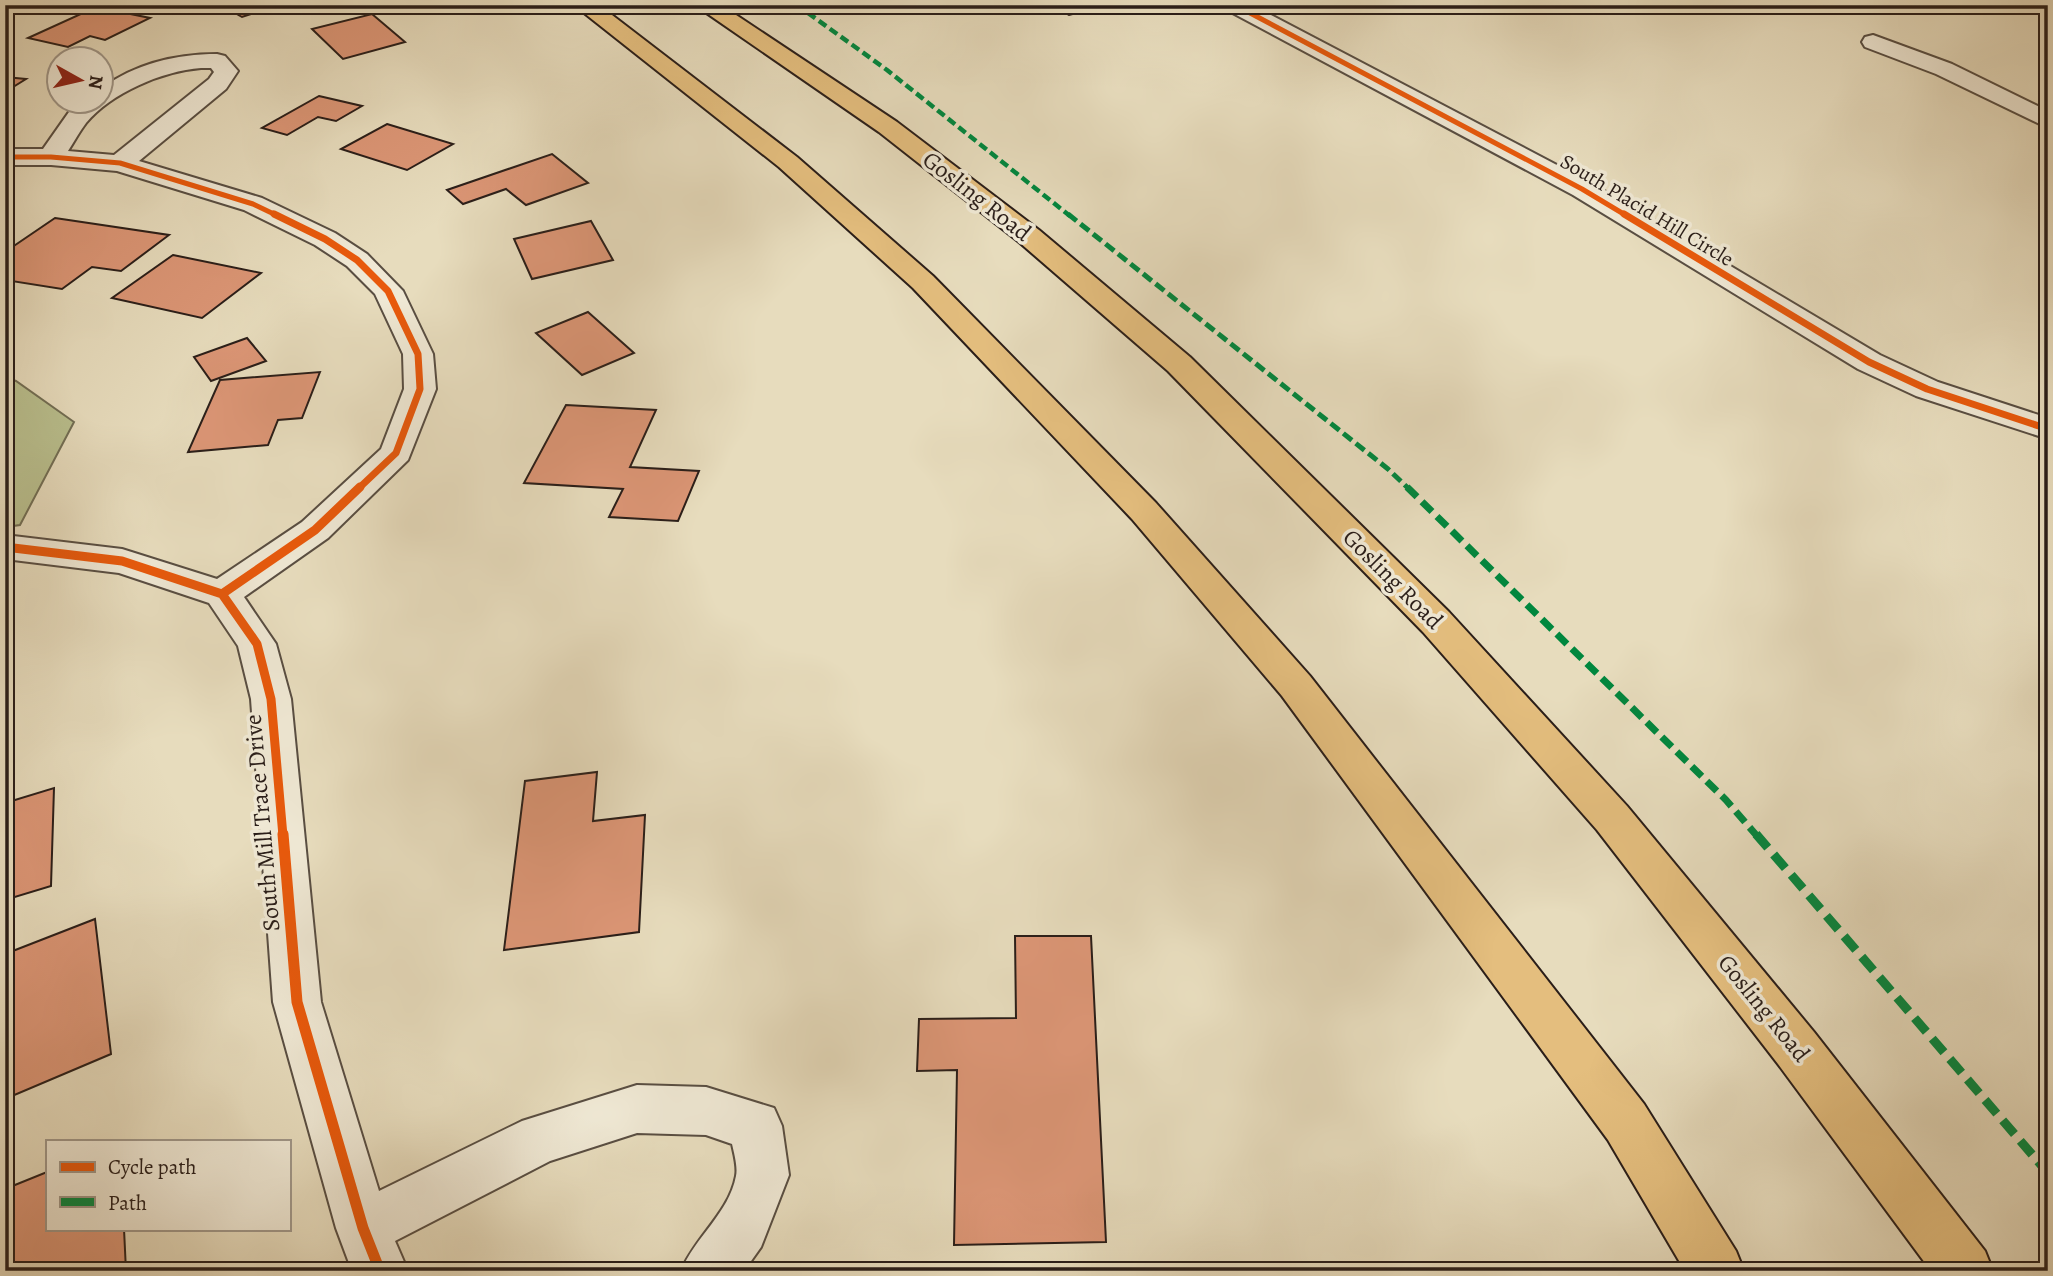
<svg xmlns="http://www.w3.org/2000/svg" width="2053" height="1276" font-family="Alegreya,serif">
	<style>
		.green { fill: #b9bf8e; stroke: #726e54; stroke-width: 2 }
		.building { fill: #dc9676; stroke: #2a1e19; stroke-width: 2 }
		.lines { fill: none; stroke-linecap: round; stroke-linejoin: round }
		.minor-casing { stroke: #594e42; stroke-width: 4 }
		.major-casing { stroke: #2a1e19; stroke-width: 4 }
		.minor { fill: #efe8d4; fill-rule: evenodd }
		.major { fill: #e4be7e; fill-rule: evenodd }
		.quiet-far3 { stroke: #00873e; stroke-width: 4.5; stroke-dasharray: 9 4.5; stroke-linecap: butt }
		.quiet-far2 { stroke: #00873e; stroke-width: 5; stroke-dasharray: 11 5; stroke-linecap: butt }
		.quiet-far1 { stroke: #00873e; stroke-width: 7; stroke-dasharray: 14 7; stroke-linecap: butt }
		.quiet { stroke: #00873e; stroke-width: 9; stroke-dasharray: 18 9; stroke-linecap: butt }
		.cycleway-far3-casing { stroke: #efe8d4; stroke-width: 8 }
		.cycleway-far2-casing { stroke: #efe8d4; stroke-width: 10 }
		.cycleway-far1-casing { stroke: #efe8d4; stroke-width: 13 }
		.cycleway-casing { stroke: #efe8d4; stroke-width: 16 }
		.cycleway-far3 { stroke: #e8590c; stroke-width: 5 }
		.cycleway-far2 { stroke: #e8590c; stroke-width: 7 }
		.cycleway-far1 { stroke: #e8590c; stroke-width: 9 }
		.cycleway { stroke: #e8590c; stroke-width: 11 }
		.labels { text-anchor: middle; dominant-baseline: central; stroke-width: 7; stroke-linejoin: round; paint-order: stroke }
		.far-street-label { font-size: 21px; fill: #2a1e19; stroke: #efe8d4 }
		.street-label { font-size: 24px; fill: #2a1e19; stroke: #efe8d4 }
	</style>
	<rect width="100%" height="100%" fill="#e7dcbd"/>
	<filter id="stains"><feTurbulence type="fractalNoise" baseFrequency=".00286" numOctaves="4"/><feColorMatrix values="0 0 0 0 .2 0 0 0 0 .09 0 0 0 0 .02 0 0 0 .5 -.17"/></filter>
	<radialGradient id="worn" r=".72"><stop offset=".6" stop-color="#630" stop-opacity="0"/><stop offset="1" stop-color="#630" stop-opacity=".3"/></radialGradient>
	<!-- green -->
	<path class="green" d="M5,377L16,381L74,422L20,525L5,527Z"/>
	<!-- building -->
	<path class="building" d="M221,5H278L242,17Z
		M1051,5H1122L1092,14L1085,11L1069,15Z
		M96,7L150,18L105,40L90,36L68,47L28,38Z
		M372,14L405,42L343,59L312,29Z
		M5,77L26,79L5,92Z
		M319,96L362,106L336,121L318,117L287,135L262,128Z
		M387,124L453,144L407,170L341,149Z
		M552,154L588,183L526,205L506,189L463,204L447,190Z
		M55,218L169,235L121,271L92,267L62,289L5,280V252Z
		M591,221L613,260L532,279L514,239Z
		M173,255L261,273L202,318L112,298Z
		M588,312L634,353L582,375L536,333Z
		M247,338L266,361L211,381L194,357Z
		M320,372L302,418L278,420L268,445L188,452L220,380Z
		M566,405L656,410L630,467L699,471L678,521L609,517L623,489L524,483Z
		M597,772L593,821L645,815L639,932L504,950L525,781Z
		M54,788L51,886L5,900V803Z
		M95,919L111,1054L5,1099V954Z
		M1015,936H1091L1106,1242L954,1245L957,1070L917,1071L919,1019L1016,1018Z
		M47,1172V1229H124L126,1271H5V1189Z"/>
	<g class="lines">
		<!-- minor casing -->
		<g class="minor-casing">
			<path id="minor" d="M1224,5H1252L1591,183L1880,355L1938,382L2048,418V439L1916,396L1858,369L1573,195L1227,10Z
				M1873,35L1952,64L2048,111V128L1936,74L1865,47L1862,42L1865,37Z
				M217,54L225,56L238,71L226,89L139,161L262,198L335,233L367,254L403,291L433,354L436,389L408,460L328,538L244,597L276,644L291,699L321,1002L379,1191L522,1121L637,1085L706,1087L774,1108L782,1126L789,1175L761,1247L744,1271H681C695,1237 729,1213 736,1176C738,1167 734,1153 732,1144L706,1135L637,1133L550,1161L395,1241L408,1271H352L336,1228L273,1002L251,699L238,646L209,603L119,573L5,559V535L122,549L217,579L302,522L381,449L404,389L403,354L375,294L347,266L315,245L244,210L117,171L51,165H5V149H43L69,112L83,102H102V88C135,64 176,54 217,54ZM201,68H211L214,72L209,79L114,155L68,151C74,142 79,132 86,123C111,93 162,71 201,68Z"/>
		</g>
		<!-- major casing -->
		<g class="major-casing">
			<path id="major" d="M574,5H599L797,157L933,276L1156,503L1310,676L1644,1104L1736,1251L1744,1271H1685L1608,1140L1282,696L1132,519L913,288L779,167Z
				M695,5H721L897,122L1039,230L1190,357L1449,612L1627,806L1814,1032L1985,1251L1993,1271H1931L1778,1064L1597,830L1423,632L1168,371L1019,242L879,132Z"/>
		</g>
		<!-- minor -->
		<use href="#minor" class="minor"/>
		<!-- major -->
		<use href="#major" class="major"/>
		<!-- quiet-far3 -->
		<path class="quiet-far3" d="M797,5L887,70L1070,216"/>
		<!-- quiet-far2 -->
		<path class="quiet-far2" d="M1068,214L1388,469L1409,489"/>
		<!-- quiet-far1 -->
		<path class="quiet-far1" d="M1407,487L1726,800L1757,836"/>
		<!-- quiet -->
		<path class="quiet" d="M1756,834L2048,1173"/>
		<!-- cycleway-far3 casing -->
		<g class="cycleway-far3-casing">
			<path id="cycleway-far3" d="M1235,5L1582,189L1627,216
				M5,157H51L120,163L253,204L278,216"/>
		</g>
		<!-- cycleway-far2 casing -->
		<g class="cycleway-far2-casing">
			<path id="cycleway-far2" d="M274,214L325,239L357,260L388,291L418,354L420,389L396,453L358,489
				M1624,214L1869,362L1927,389L2048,429"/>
		</g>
		<!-- cycleway-far1 casing -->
		<g class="cycleway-far1-casing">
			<path id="cycleway-far1" d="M5,547L122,561L222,594L257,644L271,699L283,836
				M222,594L315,530L360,487"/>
		</g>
		<!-- cycleway casing -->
		<g class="cycleway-casing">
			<path id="cycleway" d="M283,834L297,1002L363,1228L380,1271"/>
		</g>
		<!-- cycleway-far3 -->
		<use href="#cycleway-far3" class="cycleway-far3"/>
		<!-- cycleway-far2 -->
		<use href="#cycleway-far2" class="cycleway-far2"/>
		<!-- cycleway-far1 -->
		<use href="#cycleway-far1" class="cycleway-far1"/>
		<!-- cycleway -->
		<use href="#cycleway" class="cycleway"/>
	</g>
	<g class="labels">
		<!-- far-street labels -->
		<g class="far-street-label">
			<text transform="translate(1647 210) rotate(31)">South Placid Hill Circle</text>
		</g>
		<!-- street labels -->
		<g class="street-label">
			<text transform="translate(977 196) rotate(38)">Gosling Road</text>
			<text transform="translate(1393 579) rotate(45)">Gosling Road</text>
			<text transform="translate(262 823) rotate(-95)">South Mill Trace Drive</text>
			<text transform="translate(1764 1008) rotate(51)">Gosling Road</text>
		</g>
	</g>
	<!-- margin -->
	<rect width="2053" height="1276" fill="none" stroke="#e7dcbd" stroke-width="28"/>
	<rect x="7" y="7" width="2039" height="1262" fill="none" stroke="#2a1e19" stroke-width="3.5"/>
	<rect x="14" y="14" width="2025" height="1248" fill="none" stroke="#2a1e19" stroke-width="2"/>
	<!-- legend -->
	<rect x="46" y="1140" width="245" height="91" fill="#efe8d4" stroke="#a09789" stroke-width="2"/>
	<rect x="60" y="1162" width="35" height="10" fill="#e8590c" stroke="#a09789" stroke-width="2"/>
	<text x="108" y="1174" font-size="21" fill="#2a1e19">Cycle path</text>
	<rect x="60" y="1197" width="35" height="10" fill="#00873e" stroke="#a09789" stroke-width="2"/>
	<text x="108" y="1210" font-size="21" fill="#2a1e19">Path</text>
	<!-- north arrow -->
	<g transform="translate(80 80) rotate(98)"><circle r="33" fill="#efe8d4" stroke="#a09789" stroke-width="2"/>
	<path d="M0-5L12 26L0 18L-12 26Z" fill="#8f2418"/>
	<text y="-10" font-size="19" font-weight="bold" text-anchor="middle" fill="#2a1e19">N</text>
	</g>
	<rect width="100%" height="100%" filter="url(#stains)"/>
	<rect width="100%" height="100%" fill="url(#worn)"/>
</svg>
